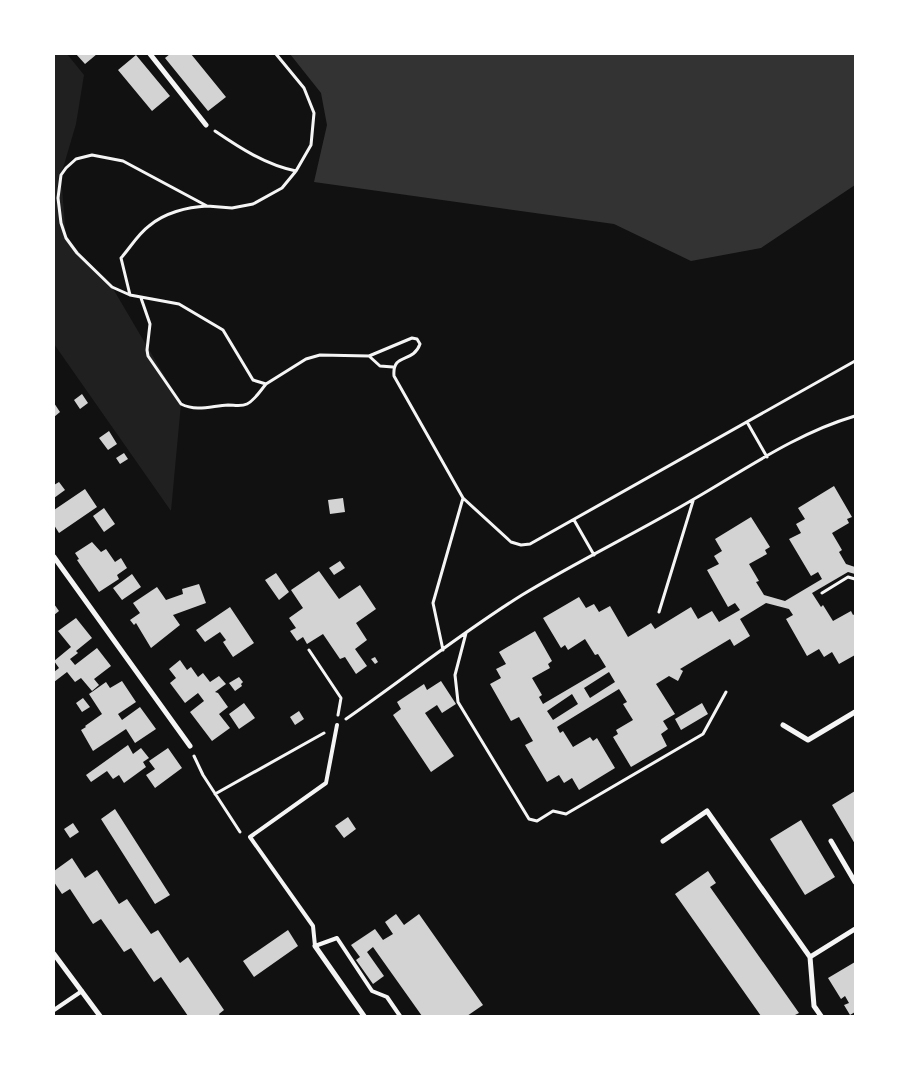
<svg xmlns="http://www.w3.org/2000/svg" width="909" height="1070" font-family="Commissioner,sans-serif">
	<style>
		.green { fill: #202020 }
		.water { fill: #333 }
		.building { fill: #d3d3d3; fill-rule: evenodd }
		.lines { fill: none; stroke-linecap: round; stroke-linejoin: round }
		.path { stroke: #f5f5f5; stroke-width: 3 }
		.service { stroke: #f5f5f5; stroke-width: 4 }
		.minor { stroke: #f5f5f5; stroke-width: 5 }
	</style>
	<rect width="100%" height="100%" fill="#111"/>
	<!-- green -->
	<path class="green" d="M54,54H67L84,75L76,124L61,175L66,238L112,287L181,404L171,511L54,344Z"/>
	<!-- water -->
	<path class="water" d="M290,54H855V185L761,248L691,261L614,224L314,182L327,125L321,93Z"/>
	<!-- building -->
	<path class="building" d="M76,54H97L85,64Z
		M170,54H191L226,97L208,111L165,58Z
		M136,55L170,96L152,111L118,70Z
		M82,394L88,403L80,409L74,400Z
		M54,403L60,412L54,417Z
		M109,431L117,444L108,450L99,438Z
		M124,453L128,459L120,464L116,458Z
		M59,482L65,490L54,498V485Z
		M834,486L852,517L847,519L849,523L832,533L842,550L839,552L846,564L855,567V574L848,572L812,593L821,607L823,605L833,621L851,611L853,615L855,614V655L839,664L832,652L824,657L819,649L807,656L786,619L793,615L789,609L766,603L740,619L750,636L734,646L730,639L680,669L683,671L678,681L669,676L656,684L675,714L663,721L668,729L661,734L667,746L631,767L613,737L618,734L616,730L633,720L623,704L627,702L619,689L557,727L560,733L563,731L573,747L590,737L593,741L597,738L615,768L579,790L572,778L564,783L559,775L547,782L525,745L533,741L519,717L511,721L490,684L501,678L496,669L506,664L499,652L535,631L552,661L548,664L550,668L532,678L542,695L539,697L543,704L606,667L598,654L595,655L585,639L568,650L565,645L561,648L543,618L579,597L586,608L594,604L599,612L610,606L628,637L651,623L655,629L691,607L698,619L712,611L719,622L740,610L735,603L728,607L707,570L719,564L714,556L722,551L715,539L751,517L770,547L765,550L767,554L749,564L759,581L756,582L764,595L785,601L822,579L818,572L811,576L789,539L801,533L796,524L805,519L798,508ZM609,672L615,682L590,698L584,688ZM572,694L578,704L553,720L547,711Z
		M85,489L97,507L59,533L54,525V510Z
		M343,498L345,512L330,514L328,500Z
		M104,508L115,524L104,532L93,516Z
		M92,542L101,552L106,549L115,562L121,558L127,568L117,575L119,579L99,592L77,560L79,559L75,553Z
		M340,561L345,568L334,575L329,568Z
		M319,571L339,599L360,585L376,609L356,623L367,640L355,649L367,666L356,674L345,657L340,659L323,634L307,644L303,637L297,641L290,631L296,628L289,618L303,608L291,590Z
		M276,573L289,592L279,600L265,580Z
		M132,574L141,587L122,600L113,588Z
		M199,584L206,603L173,615L180,625L151,648L136,623L134,625L130,620L140,613L133,603L157,587L166,600L183,594L182,589Z
		M54,604L59,611L54,615Z
		M230,607L254,643L233,657L223,642L226,640L220,632L205,642L196,630Z
		M76,618L92,638L76,651L78,653L70,659L75,665L97,648L111,666L94,679L99,685L92,691L81,678L75,682L67,672L54,682V672L59,668L54,661L71,647L58,631Z
		M375,657L378,662L375,664L371,659Z
		M180,660L187,670L191,667L198,677L203,673L210,682L219,676L226,684L215,692L218,693L228,707L219,714L230,728L212,741L190,712L204,701L198,693L185,703L170,683L176,678L169,669Z
		M239,677L243,682L241,684L242,686L235,691L229,683Z
		M122,681L136,702L118,714L122,720L140,707L156,729L135,743L126,729L93,751L81,730L86,727L85,726L102,714L89,694L106,682L110,688Z
		M441,681L456,704L442,713L437,705L425,713L454,756L431,772L393,715L401,709L397,702L424,684L427,690Z
		M83,698L90,707L82,712L76,703Z
		M244,703L255,718L239,729L229,714Z
		M702,703L708,714L681,730L675,719Z
		M299,711L304,719L295,725L290,717Z
		M128,745L133,754L141,748L149,758L143,762L146,767L124,783L119,775L113,779L107,771L91,782L86,775Z
		M168,748L182,768L155,788L146,775L155,769L149,761Z
		M855,791V844L832,805Z
		M115,809L170,895L155,904L101,819Z
		M348,817L356,829L344,838L335,826Z
		M801,820L835,877L805,895L770,839Z
		M73,823L79,832L70,838L64,829Z
		M72,858L85,878L97,870L119,904L127,899L151,934L158,930L180,963L188,957L224,1010L219,1014L220,1016H188L161,977L154,982L131,948L124,952L101,919L93,924L70,889L62,894L54,882V871Z
		M708,871L716,883L710,887L799,1013L793,1016H761L675,894Z
		M396,914L404,925L419,914L483,1005L467,1016H422L373,947L367,952L384,976L373,984L356,960L360,957L351,945L375,929L383,940L393,934L385,922Z
		M288,930L298,946L254,977L243,961Z
		M855,962V1012L850,1015L844,1005L849,1003L845,996L841,999L828,978Z"/>
	<g class="lines">
		<!-- path -->
		<path class="path" d="M276,54L304,88L314,113L311,145L296,171L282,188L253,204L232,208L207,206L123,161L92,155L76,159L66,168L61,175L58,198L61,223L66,238L77,253L112,287L130,295L179,304L223,330L253,380L266,384L306,359L320,355L369,356L412,338L417,339L420,344C413,364 392,352 394,376L463,498L511,542L521,545L530,544L855,361
			M215,131C240,148 266,165 296,171
			M130,295L121,258C130,248 138,234 149,226C164,213 187,207 207,206
			M141,298L150,324L147,350L148,356L181,404C197,412 211,406 228,405C234,405 241,407 247,404C255,400 260,391 266,384
			M369,356L380,366L393,367
			M747,422L767,457
			M574,520L594,555
			M822,593L848,577L855,579
			M659,612L693,501
			M466,633L455,675L458,702L529,819L537,821L553,811L566,814L703,734L726,692
			M309,650L341,698L338,715
			M443,650L433,603L463,498
			M346,719C405,678 461,633 522,595C578,561 638,532 694,499C746,469 797,433 855,416
			M194,756L203,775L240,832
			M215,794L324,733"/>
		<!-- service -->
		<path class="service" d="M337,725L326,783L250,837L313,926L315,946L337,938L372,991L387,997L400,1016
			M54,1010L82,991"/>
		<!-- minor -->
		<path class="minor" d="M150,54L206,125
			M54,557L190,746
			M783,725L808,740L855,712
			M663,841L707,811L810,957L855,929
			M831,841L855,882
			M315,946L364,1016
			M54,954L100,1016
			M810,957L814,1006L821,1016"/>
	</g>
	<!-- border -->
	<rect width="909" height="1070" fill="none" stroke="#ffffff" stroke-width="110"/>
</svg>
